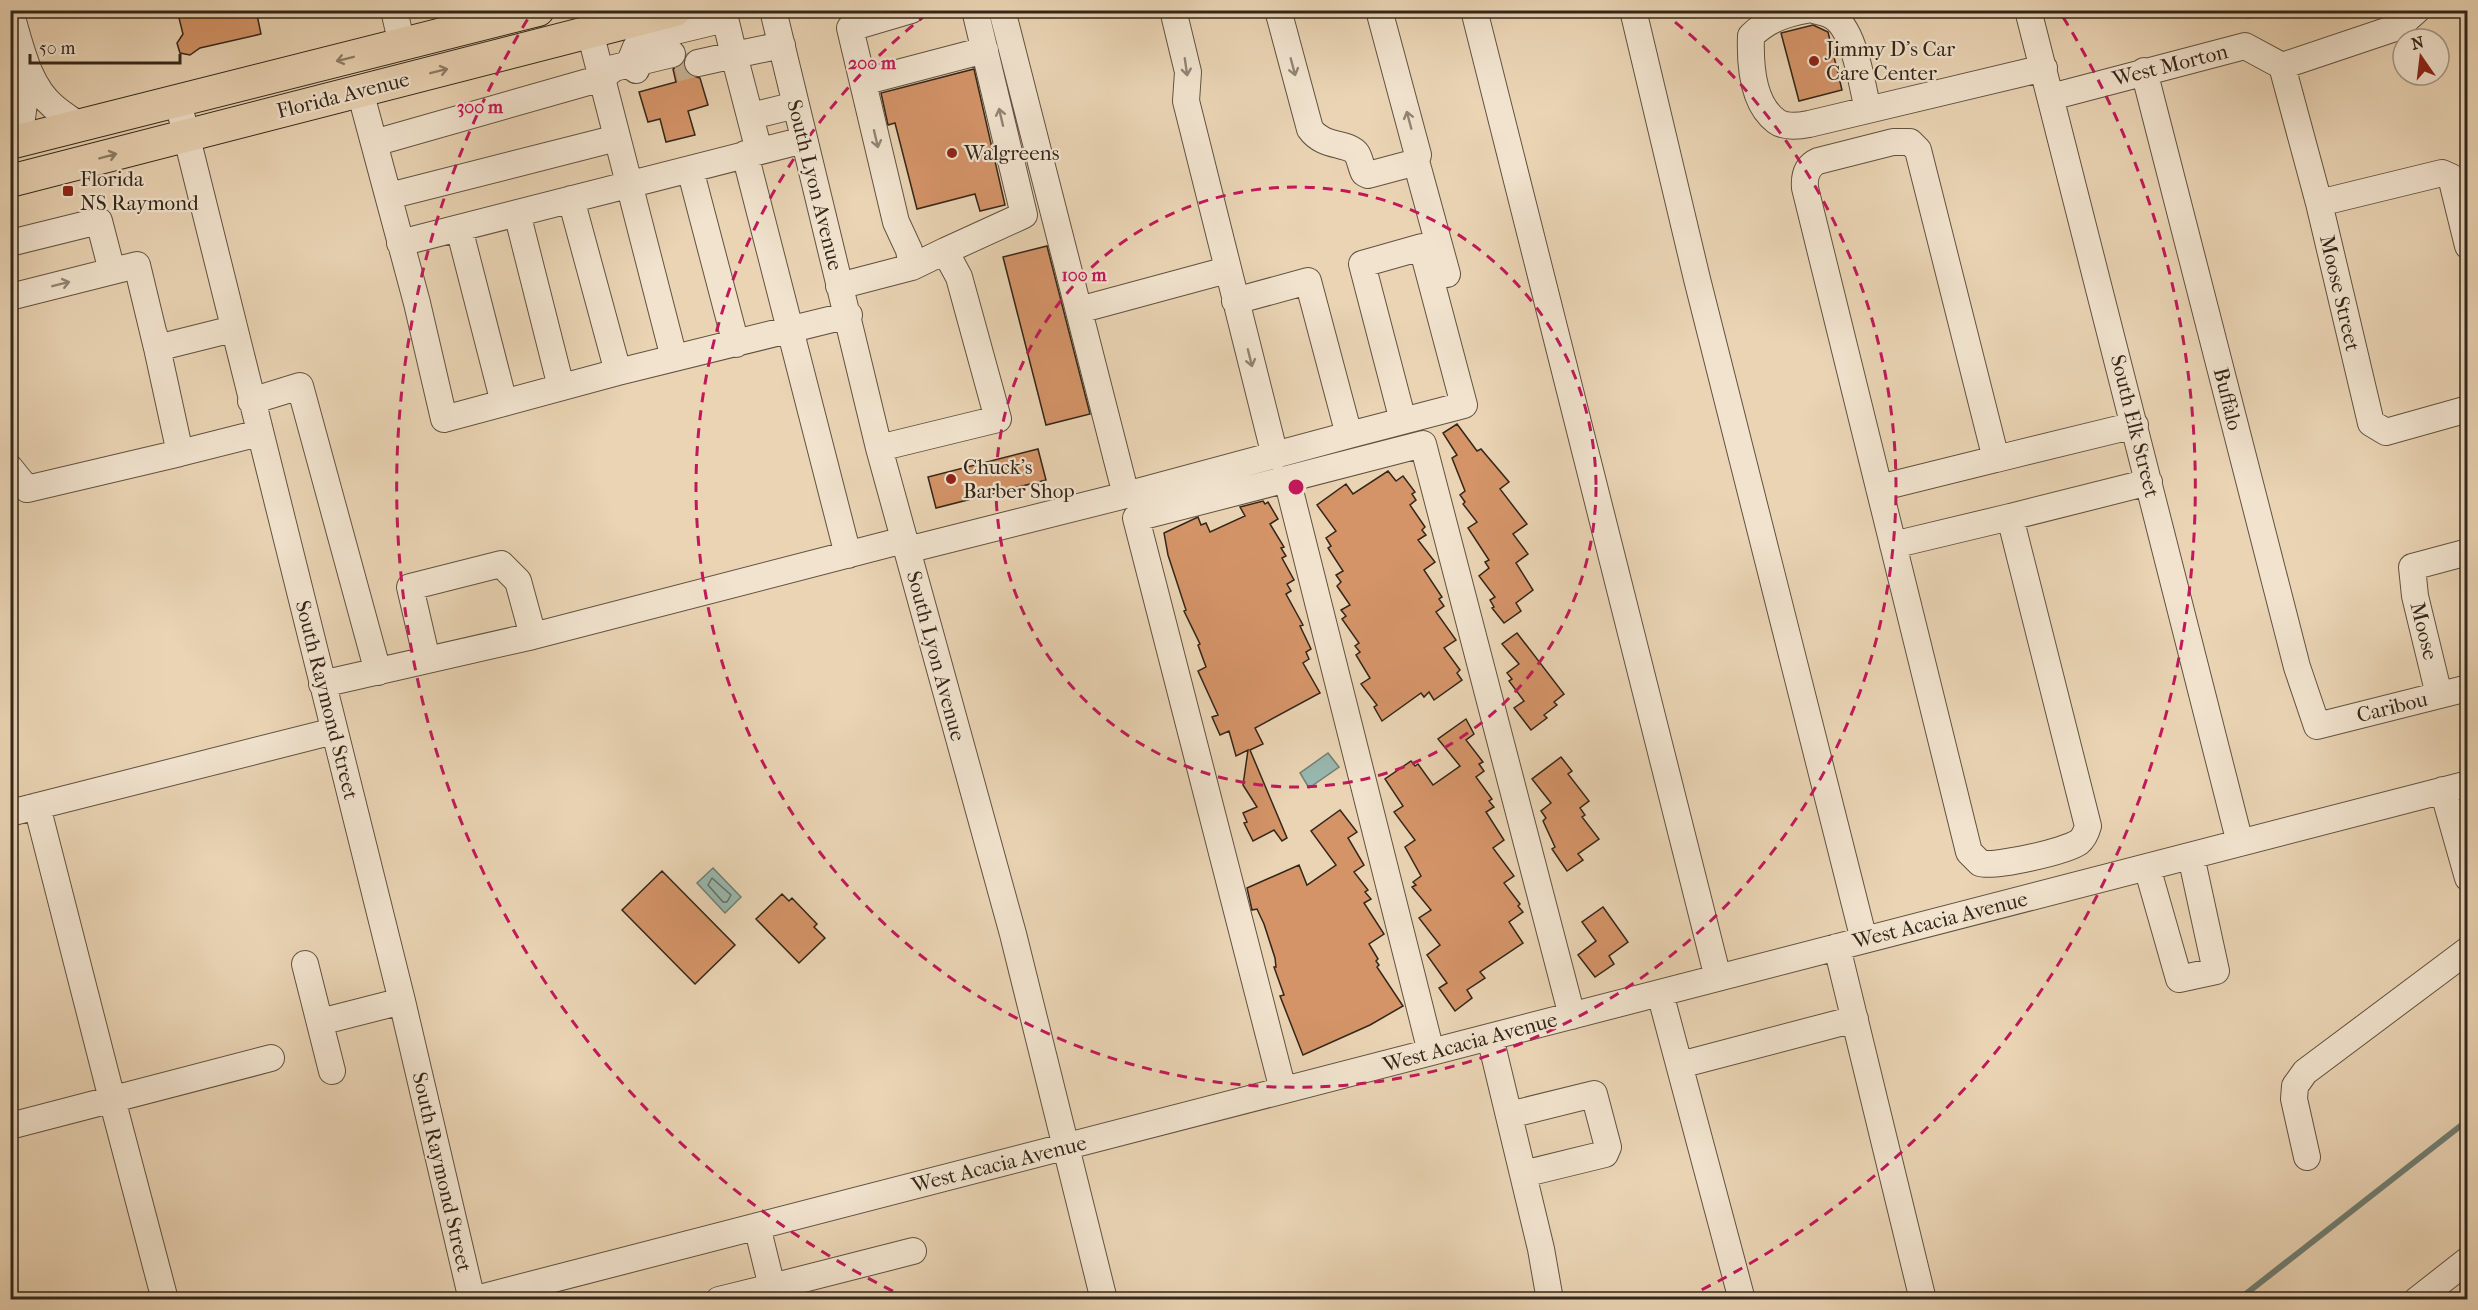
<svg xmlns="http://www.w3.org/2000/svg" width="2478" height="1310" font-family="'IM FELL French Canon',serif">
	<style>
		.water { fill: #98b8af; stroke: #707e73; stroke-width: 1.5 }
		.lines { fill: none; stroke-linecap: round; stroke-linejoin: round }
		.shore { stroke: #666f64; stroke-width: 1.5 }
		.stream { stroke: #707e73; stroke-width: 6 }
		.building { fill: #d49468; stroke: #33261a; stroke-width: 1.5 }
		.minor-tunnel { stroke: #c5b195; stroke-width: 26; stroke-dasharray: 26 13; stroke-linecap: butt }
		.minor-casing { stroke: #615240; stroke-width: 28 }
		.major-casing { stroke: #33261a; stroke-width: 34 }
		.minor { stroke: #f1e3ce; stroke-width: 26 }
		.major { stroke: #ead4b4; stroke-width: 32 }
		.oneway { stroke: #8e7d67 }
		.oneway2 { stroke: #928474 }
		.ring { fill: none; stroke: #c2185b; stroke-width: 3; stroke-dasharray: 10 8 }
		.poi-dot { fill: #8f2418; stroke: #f1e3ce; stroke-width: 2 }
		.labels { text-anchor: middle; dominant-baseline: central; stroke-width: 4.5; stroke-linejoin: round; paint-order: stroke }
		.poi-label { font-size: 21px; fill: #33261a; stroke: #f1e3ce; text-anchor: start }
		.street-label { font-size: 21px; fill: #33261a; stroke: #f1e3ce }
		.centre { fill: #c2185b; stroke: #f1e3ce; stroke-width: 3 }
		.ring-label { font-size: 18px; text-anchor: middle; font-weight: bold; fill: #c2185b; stroke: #f1e3ce; stroke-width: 4.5; stroke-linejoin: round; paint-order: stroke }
	</style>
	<rect width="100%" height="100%" fill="#ead4b4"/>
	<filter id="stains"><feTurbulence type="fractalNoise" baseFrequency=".00333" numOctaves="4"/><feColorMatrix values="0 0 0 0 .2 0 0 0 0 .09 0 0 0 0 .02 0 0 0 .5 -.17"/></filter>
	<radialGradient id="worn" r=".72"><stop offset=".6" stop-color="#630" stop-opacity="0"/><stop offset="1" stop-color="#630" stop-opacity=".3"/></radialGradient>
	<!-- water -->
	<path class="water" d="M2245,11V10L2276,11L2262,16L2247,18Z
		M1328,753L1339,767L1309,788L1300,773Z
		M713,868L741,897L725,913L697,883Z"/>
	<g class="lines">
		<!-- shore -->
		<path class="shore" d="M712,878L731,895L727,902H723L708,885Z"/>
		<!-- stream -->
		<path class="stream" d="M2238,1300L2468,1120"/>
	</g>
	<!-- building -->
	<path class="building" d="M177,10H256L261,34L200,48L190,55L180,53L177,43L183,34Z
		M1813,25L1828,32L1842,90L1799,101L1781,33Z
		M683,63L687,74L700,78L708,105L688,111L695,135L666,142L660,119L648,122L639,92L676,82L673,69Z
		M974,69L1005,205L980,211L975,194L917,209L895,123L888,125L881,93Z
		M1047,246L1090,414L1046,425L1003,257Z
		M1457,424L1477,451L1481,449L1509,482L1500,489L1527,524L1513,534L1528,554L1516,563L1533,590L1516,603L1521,611L1504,623L1492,608L1494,607L1490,600L1495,597L1479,576L1489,568L1485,562L1489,560L1468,528L1477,522L1463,504L1465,502L1460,495L1465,491L1452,458L1457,455L1443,433Z
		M1038,449L1046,480L936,508L928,477Z
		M1388,471L1396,481L1403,476L1415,492L1412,494L1416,500L1410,505L1425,527L1422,530L1426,535L1418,540L1435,562L1424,570L1442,597L1439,599L1444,606L1436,612L1456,640L1444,648L1460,670L1457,673L1462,680L1434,700L1429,692L1424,697L1421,693L1382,721L1374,707L1377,705L1361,684L1370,678L1356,655L1360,652L1355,646L1359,643L1342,619L1346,616L1341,610L1350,605L1337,586L1341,582L1336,575L1343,571L1328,548L1331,546L1326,538L1336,531L1317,505L1346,484L1353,494Z
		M1263,501L1265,504L1268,502L1278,519L1270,524L1284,547L1281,548L1286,556L1282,558L1294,580L1287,584L1291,591L1286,594L1303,625L1300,626L1311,649L1306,652L1309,659L1303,663L1320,693L1255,728L1263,744L1250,750L1287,838L1282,841L1274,830L1253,841L1244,823L1247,822L1243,813L1257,807L1243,785L1248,750L1236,756L1229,731L1220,735L1212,717L1218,715L1198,671L1206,667L1198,645L1200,644L1184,611L1186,610L1168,555L1164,533L1198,517L1201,525L1206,523L1210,532L1245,516L1240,507Z
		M1517,633L1564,694L1554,702L1557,705L1544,715L1547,718L1531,730L1514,708L1524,701L1509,681L1512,679L1507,673L1519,664L1502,644Z
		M1466,719L1474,734L1466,740L1483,762L1479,764L1484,771L1476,777L1492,799L1489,801L1494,807L1486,812L1504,840L1493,848L1514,876L1504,883L1520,904L1518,906L1523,912L1509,922L1523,943L1480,972L1485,978L1467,990L1472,998L1455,1011L1439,988L1447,983L1427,955L1440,945L1419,918L1431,910L1412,887L1416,885L1413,882L1421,876L1405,847L1415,840L1394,812L1403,806L1385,779L1411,761L1415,766L1418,764L1433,785L1460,766L1438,739Z
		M1561,757L1572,771L1568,774L1589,801L1580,808L1585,815L1582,817L1599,839L1578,854L1583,860L1567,871L1552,849L1555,847L1543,821L1546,818L1541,811L1551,803L1532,779Z
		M1340,810L1357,832L1348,838L1364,865L1354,872L1368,890L1365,892L1371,899L1364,903L1384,934L1369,944L1378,959L1376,961L1379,965L1377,967L1403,1006L1370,1025L1303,1055L1280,996L1284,995L1274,967H1276L1275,958L1264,924L1257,909L1252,910L1247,888L1299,865L1307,885L1336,865L1311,831Z
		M662,871L735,945L695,984L622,910Z
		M782,894L789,901L792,898L817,924L814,927L825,938L799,963L756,919Z
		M1603,907L1628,942L1609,956L1614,964L1595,977L1578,955L1596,941L1582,922Z"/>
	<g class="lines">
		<!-- minor-tunnel -->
		<path class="minor-tunnel" d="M675,69L698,63"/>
		<!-- minor casing -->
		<g class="minor-casing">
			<path id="minor" d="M394,10L402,45
				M773,10L879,448L1013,934L1104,1300
				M911,10L850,28L896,222L909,250L912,267
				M1173,10L1188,72L1186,101L1275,456
				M1278,10L1310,129C1323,148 1349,142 1357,154C1360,159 1361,167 1364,173L1368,175L1413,163L1416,161L1418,155L1379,10
				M1474,10L1718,978
				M1633,10L1697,279L1864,940
				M1806,10C1784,14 1767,20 1751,36C1750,63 1752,103 1776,121C1785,128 1799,126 1809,124L2044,68
				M1814,10C1820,12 1827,13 1832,16C1855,29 1862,86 1868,110
				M2028,10L2240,843
				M10,11C20,43 27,85 54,107C62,114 72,120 80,126
				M590,32L674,358
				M698,63L734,55L723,10
				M2282,66L2319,203L2371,423L2386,432L2468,409
				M636,70L629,64L636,47L650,37L725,19
				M2144,71L2297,667L2317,726L2468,688
				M863,82L985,50
				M360,91L417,303L444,419L618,372L849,315
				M2051,97L2245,46L2282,66L2398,27L2417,10
				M178,102L402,1001L472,1300L2468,784
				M751,116L796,105
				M19,141L26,88L25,64
				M374,143L602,78L614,68L672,54
				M759,151L734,55L782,45
				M745,154L848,555
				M1416,161L1447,274
				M690,169L736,344
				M389,196L617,138
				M571,199L618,372
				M2319,203L2442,173L2451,177L2468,246
				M517,213L561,387
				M459,228L504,403
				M10,243L99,221L112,271
				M400,243L804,140
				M945,251L1024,215L975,10
				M839,286L912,267L945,251L959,277L998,419L879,448
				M10,297L137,265L157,348L233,329
				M1079,310L1227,270
				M154,334L180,453L259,433
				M251,401L300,386L378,672
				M2135,425L1996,459L1918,150L1910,142H1893L1818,161C1807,166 1804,176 1805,188L1969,852L1980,863C1993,868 2067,851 2079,842C2084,838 2086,833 2088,826L2010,517L2149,482
				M1349,435L1464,405L1422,247L1362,264L1403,421
				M10,468L27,489L180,453
				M1287,479L1431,1052
				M1879,488L1996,459
				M1126,495L1349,435L1308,281L1235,301
				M1893,545L2010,517
				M907,550L1126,495L1002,10
				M427,660L410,587L501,564L518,581L533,636
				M322,684L533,636L904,540
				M2439,695L2415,596L2412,567L2468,552
				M2443,790L2468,878
				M37,806L112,1099L165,1300
				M10,813L334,731
				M2147,867L2179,979L2216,971L2191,856
				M1837,947L1923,1300
				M305,964L332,1071
				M1660,993L1742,1300
				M320,1022L402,1001
				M1490,1037L1541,1249L1550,1300
				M1680,1065L1855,1019
				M1283,1090L1136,518L1423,444L1572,1016
				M1509,1115L1594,1094L1608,1147L1605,1154L1523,1174
				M10,1126L271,1058
				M2307,1157L2294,1099L2295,1086L2305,1072L2468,950
				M772,1287L913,1251
				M719,1300L772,1287L757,1226
				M2417,1300L2468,1260"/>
		</g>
		<!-- major casing -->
		<g class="major-casing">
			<path id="major" d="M10,143L538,10
				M10,181L675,10"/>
		</g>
		<!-- minor -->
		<use href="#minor" class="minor"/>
		<!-- major -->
		<use href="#major" class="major"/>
	</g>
	<!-- one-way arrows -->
	<defs><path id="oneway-shaft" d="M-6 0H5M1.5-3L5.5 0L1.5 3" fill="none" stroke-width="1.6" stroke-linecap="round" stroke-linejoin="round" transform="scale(1.5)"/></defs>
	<g class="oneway">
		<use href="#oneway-shaft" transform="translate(345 59) rotate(166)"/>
		<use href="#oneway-shaft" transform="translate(439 71) rotate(-14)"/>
		<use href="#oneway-shaft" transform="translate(108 156) rotate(-15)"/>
	</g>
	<g class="oneway2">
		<use href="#oneway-shaft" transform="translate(1186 67) rotate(82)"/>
		<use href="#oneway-shaft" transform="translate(1293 67) rotate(75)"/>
		<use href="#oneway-shaft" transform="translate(1001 117) rotate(-103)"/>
		<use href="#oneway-shaft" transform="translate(1409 120) rotate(-105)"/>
		<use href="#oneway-shaft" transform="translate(876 139) rotate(77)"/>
		<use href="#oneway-shaft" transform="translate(61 284) rotate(-14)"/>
		<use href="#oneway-shaft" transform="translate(1250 358) rotate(76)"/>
	</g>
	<!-- distance rings -->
	<g class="ring">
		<circle cx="1296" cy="487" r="300"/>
		<path d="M1661 11A600 600 0 1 1 931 11"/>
		<path d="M909 1299A900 900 0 0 1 529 17M2063 17A900 900 0 0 1 1683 1299"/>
	</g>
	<!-- markers -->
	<g class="poi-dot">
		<circle cx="1814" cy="61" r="6"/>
		<circle cx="952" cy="153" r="6"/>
		<rect x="62" y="185" width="12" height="12" rx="3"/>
		<circle cx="951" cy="479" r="6"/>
	</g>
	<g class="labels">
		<!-- poi labels -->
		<g class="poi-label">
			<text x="1826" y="49">Jimmy D's Car<tspan x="1826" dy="24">Care Center</tspan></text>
			<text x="964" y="153">Walgreens</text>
			<text x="80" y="179">Florida<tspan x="80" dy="24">NS Raymond</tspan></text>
			<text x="963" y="467">Chuck's<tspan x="963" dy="24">Barber Shop</tspan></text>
		</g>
		<!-- street labels -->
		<g class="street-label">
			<text transform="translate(2170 65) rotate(-14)">West Morton</text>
			<text transform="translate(343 95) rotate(-14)">Florida Avenue</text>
			<text transform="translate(815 185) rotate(76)">South Lyon Avenue</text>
			<text transform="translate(2340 293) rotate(77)">Moose Street</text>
			<text transform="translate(2228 399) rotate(76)">Buffalo</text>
			<text transform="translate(2135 426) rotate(76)">South Elk Street</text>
			<text transform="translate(2424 631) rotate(76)">Moose</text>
			<text transform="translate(936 656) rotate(75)">South Lyon Avenue</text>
			<text transform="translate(327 700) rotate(76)">South Raymond Street</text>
			<text transform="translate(2392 707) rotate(-14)">Caribou</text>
			<text transform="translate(1940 920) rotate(-14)">West Acacia Avenue</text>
			<text transform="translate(1470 1042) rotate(-15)">West Acacia Avenue</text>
			<text transform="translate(999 1164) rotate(-14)">West Acacia Avenue</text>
			<text transform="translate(442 1172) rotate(77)">South Raymond Street</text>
		</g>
	</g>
	<circle cx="1296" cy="487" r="9" class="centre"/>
	<g class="ring-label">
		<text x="872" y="69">200 m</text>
		<text x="480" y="113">300 m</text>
		<text x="1084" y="281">100 m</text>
	</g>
	<!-- margin -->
	<rect width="2478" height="1310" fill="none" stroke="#ead4b4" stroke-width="36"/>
	<rect x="12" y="12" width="2454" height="1286" fill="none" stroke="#33261a" stroke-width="3"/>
	<rect x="18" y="18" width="2442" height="1274" fill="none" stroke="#33261a" stroke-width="1.5"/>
	<!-- north arrow -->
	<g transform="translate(2421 57) rotate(346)"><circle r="28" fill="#f1e3ce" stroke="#a59786" stroke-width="1.5"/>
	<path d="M0-4.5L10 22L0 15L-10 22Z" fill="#8f2418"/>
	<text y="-9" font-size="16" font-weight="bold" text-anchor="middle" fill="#33261a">N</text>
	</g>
	<!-- scale -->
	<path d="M30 54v9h150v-9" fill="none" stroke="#33261a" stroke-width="3"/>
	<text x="39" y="54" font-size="18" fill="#33261a" stroke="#f1e3ce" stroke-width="4.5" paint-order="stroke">50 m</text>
	<rect width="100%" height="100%" filter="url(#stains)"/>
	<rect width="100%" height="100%" fill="url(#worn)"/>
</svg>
